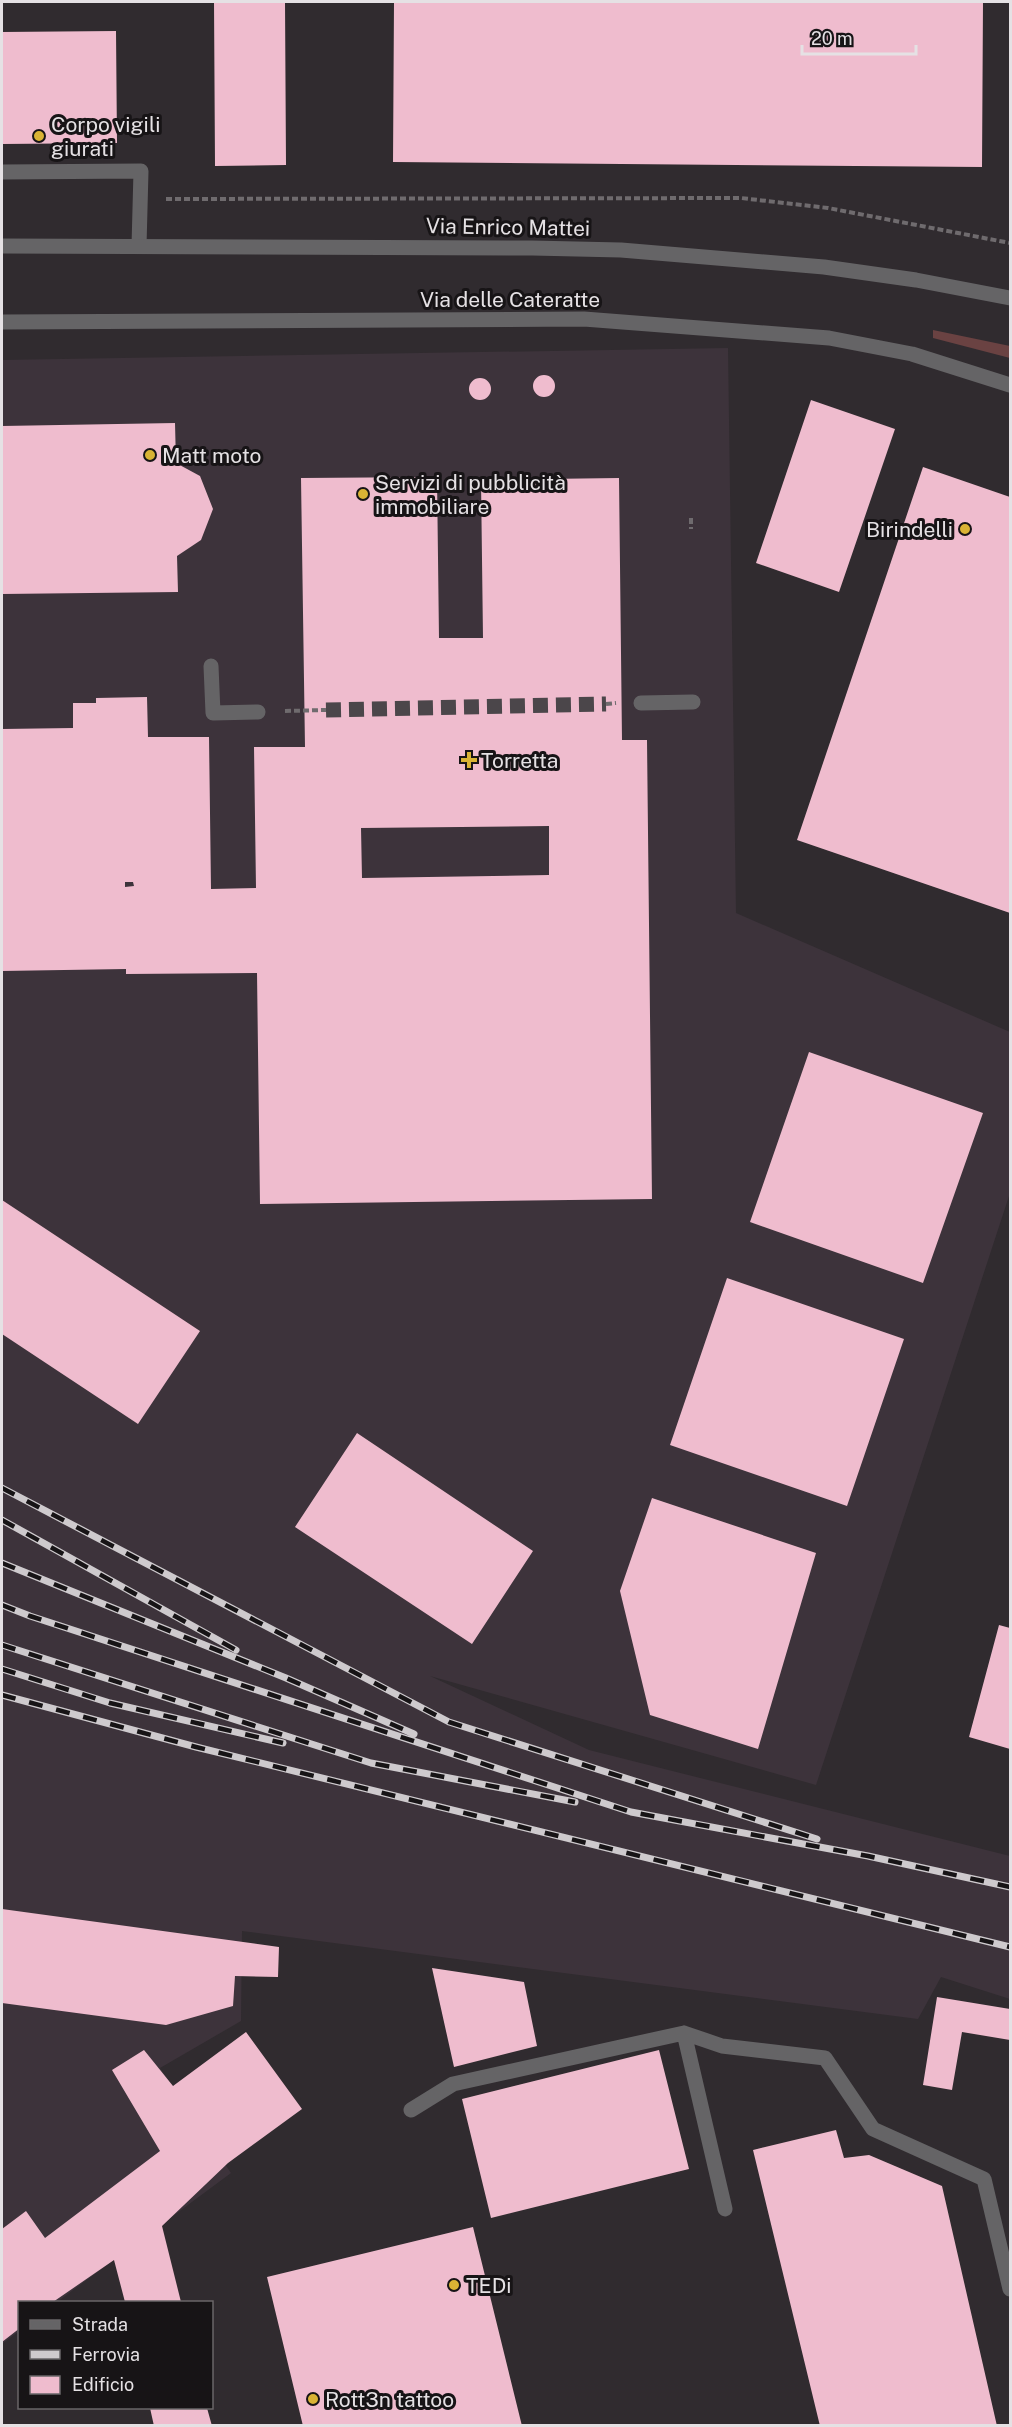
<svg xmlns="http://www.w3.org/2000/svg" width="1012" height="2427" font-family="'Public Sans',sans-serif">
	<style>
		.built { fill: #3d333b }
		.green { fill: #6a4242 }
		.building { fill: #efbcce; fill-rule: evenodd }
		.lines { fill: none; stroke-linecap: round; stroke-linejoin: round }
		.street-tunnel { stroke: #4b464a; stroke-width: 15; stroke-dasharray: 15 8; stroke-linecap: butt }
		.path { stroke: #6f6b6e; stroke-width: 4; stroke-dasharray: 6 3; stroke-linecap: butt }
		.lane { stroke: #656466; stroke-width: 15 }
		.street { stroke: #656466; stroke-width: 15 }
		.rail-casing { stroke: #cecacd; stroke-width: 7 }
		.rail { stroke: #171416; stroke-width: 4.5; stroke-dasharray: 14; stroke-linecap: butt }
		.poi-dot { fill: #d9b334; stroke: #171416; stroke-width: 2 }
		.labels { text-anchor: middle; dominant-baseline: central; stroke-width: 6; stroke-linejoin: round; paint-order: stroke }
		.poi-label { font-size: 21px; fill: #e5e1e4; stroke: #171416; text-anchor: start }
		.street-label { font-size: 21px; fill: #e5e1e4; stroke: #171416 }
	</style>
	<rect width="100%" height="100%" fill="#302b2f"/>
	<!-- built -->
	<path class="built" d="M728,348L736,913L1010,1032V1193L816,1785L430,1676L589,1750L1010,1856V1999L941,1977L918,2019L242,1931L241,2021L160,2068L231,2173L57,2302H20L19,2331L2,2344V360Z"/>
	<!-- green -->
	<path class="green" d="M933,330L1010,346V358L933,338Z"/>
	<!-- building -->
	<path class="building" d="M214,2H285L286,165L215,166Z
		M394,2H983L982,167L393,162Z
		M116,31L117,143L2,144V32Z
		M533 386a11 11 0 1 1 22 0a11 11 0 1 1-22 0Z
		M469 389a11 11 0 1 1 22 0a11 11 0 1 1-22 0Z
		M811,400L895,429L839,592L756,563Z
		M175,423L176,463L200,476L213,509L201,540L177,556L178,592L2,594V426Z
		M923,467L1010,497V913L797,840Z
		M437,477L439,638H483L481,480L619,478L622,740H647L652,1199L260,1204L257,973L126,974V969L2,971V729L73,728V703H96V698L147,697L148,737H209L211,889L256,888L254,747H305L301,478ZM549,826V875L362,878L361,828ZM125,882H133L134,886L125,887Z
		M809,1052L983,1113L923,1283L750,1222Z
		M2,1200L200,1331L138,1424L2,1334Z
		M727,1278L904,1339L847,1506L670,1445Z
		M357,1433L533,1551L472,1644L295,1527Z
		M652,1498L816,1553L758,1749L650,1715L620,1591Z
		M999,1625L1010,1628V1749L969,1737Z
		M2,1909L279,1947L278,1977L235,1976L233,2006L166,2025L2,2003Z
		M432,1968L524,1982L537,2046L454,2067Z
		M937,1997L1010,2009V2040L962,2032L952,2090L923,2085Z
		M246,2032L302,2109L228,2163L162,2226L181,2302H125L114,2260L53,2302H20V2328L2,2342V2229L26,2211L45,2238L160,2151L112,2070L144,2050L173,2086Z
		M659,2050L689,2169L491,2218L462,2099Z
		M836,2130L844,2158L869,2155L942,2186L997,2426H820L753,2150Z
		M473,2227L522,2426H303L267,2277Z
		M150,2408H207L212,2426H154Z"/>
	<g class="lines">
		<!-- street-tunnel -->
		<path class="street-tunnel" d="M326,710L606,704"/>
		<!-- path -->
		<path class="path" d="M166,199L741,198L828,208L1010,243
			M691,518V529
			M606,704L616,703
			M285,711L326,710"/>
		<!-- lane -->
		<path class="lane" d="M2,172L141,171L139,246
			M411,2110L453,2084L684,2033
			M725,2209L684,2033L722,2046L825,2058L873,2129L984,2179L1010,2289"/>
		<!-- street -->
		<path class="street" d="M2,246L532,248L621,250L824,267L916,280L1010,298
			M2,322L584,319L829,338L912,354L1010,385
			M211,666L213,713L258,712
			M641,703L693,702"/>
		<!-- rail casing -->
		<g class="rail-casing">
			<path id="rail" d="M2,1488L449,1722L817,1839
				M2,1520L236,1650
				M2,1563L286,1678L414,1734
				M2,1605L30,1616L631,1812L868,1856L1010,1887
				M2,1645L371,1763L575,1802
				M2,1669L110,1703L283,1743
				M2,1695L196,1747L1010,1947"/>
		</g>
		<!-- rail -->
		<use href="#rail" class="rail"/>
	</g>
	<!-- markers -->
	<g class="poi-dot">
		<circle cx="39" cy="136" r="6"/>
		<circle cx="150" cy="455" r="6"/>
		<circle cx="363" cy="494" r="6"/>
		<circle cx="965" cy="529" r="6"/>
		<path d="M466 751h6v6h6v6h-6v6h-6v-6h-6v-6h6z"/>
		<circle cx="454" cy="2285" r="6"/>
		<circle cx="313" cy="2399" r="6"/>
	</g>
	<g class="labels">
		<!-- poi labels -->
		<g class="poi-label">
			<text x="51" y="124">Corpo vigili<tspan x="51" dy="24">giurati</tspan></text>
			<text x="162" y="455">Matt moto</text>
			<text x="375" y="482">Servizi di pubblicità<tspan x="375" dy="24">immobiliare</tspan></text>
			<text x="953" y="529" text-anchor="end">Birindelli</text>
			<text x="481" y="760">Torretta</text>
			<text x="466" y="2285">TEDi</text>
			<text x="325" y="2399">Rott3n tattoo</text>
		</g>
		<!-- street labels -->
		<g class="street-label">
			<text transform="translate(508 227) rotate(1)">Via Enrico Mattei</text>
			<text x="510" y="299">Via delle Cateratte</text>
		</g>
	</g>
	<!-- border -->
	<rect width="1012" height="2427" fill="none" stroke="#e5e1e4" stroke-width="6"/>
	<!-- legend -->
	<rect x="18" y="2301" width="195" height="108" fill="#171416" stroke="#696668" stroke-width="1.5"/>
	<rect x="30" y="2320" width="30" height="9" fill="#656466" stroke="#696668" stroke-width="1.5"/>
	<text x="72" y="2331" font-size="18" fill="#e5e1e4">Strada</text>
	<rect x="30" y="2350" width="30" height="9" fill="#cecacd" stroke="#696668" stroke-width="1.5"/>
	<text x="72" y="2361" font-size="18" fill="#e5e1e4">Ferrovia</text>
	<rect x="30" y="2376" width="30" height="18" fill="#efbcce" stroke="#696668" stroke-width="1.5"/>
	<text x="72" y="2391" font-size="18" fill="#e5e1e4">Edificio</text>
	<!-- scale -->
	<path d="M802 45v9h114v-9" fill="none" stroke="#e5e1e4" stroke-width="3"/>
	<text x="811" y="45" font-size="18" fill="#e5e1e4" stroke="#171416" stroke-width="4.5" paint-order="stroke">20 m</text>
</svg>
